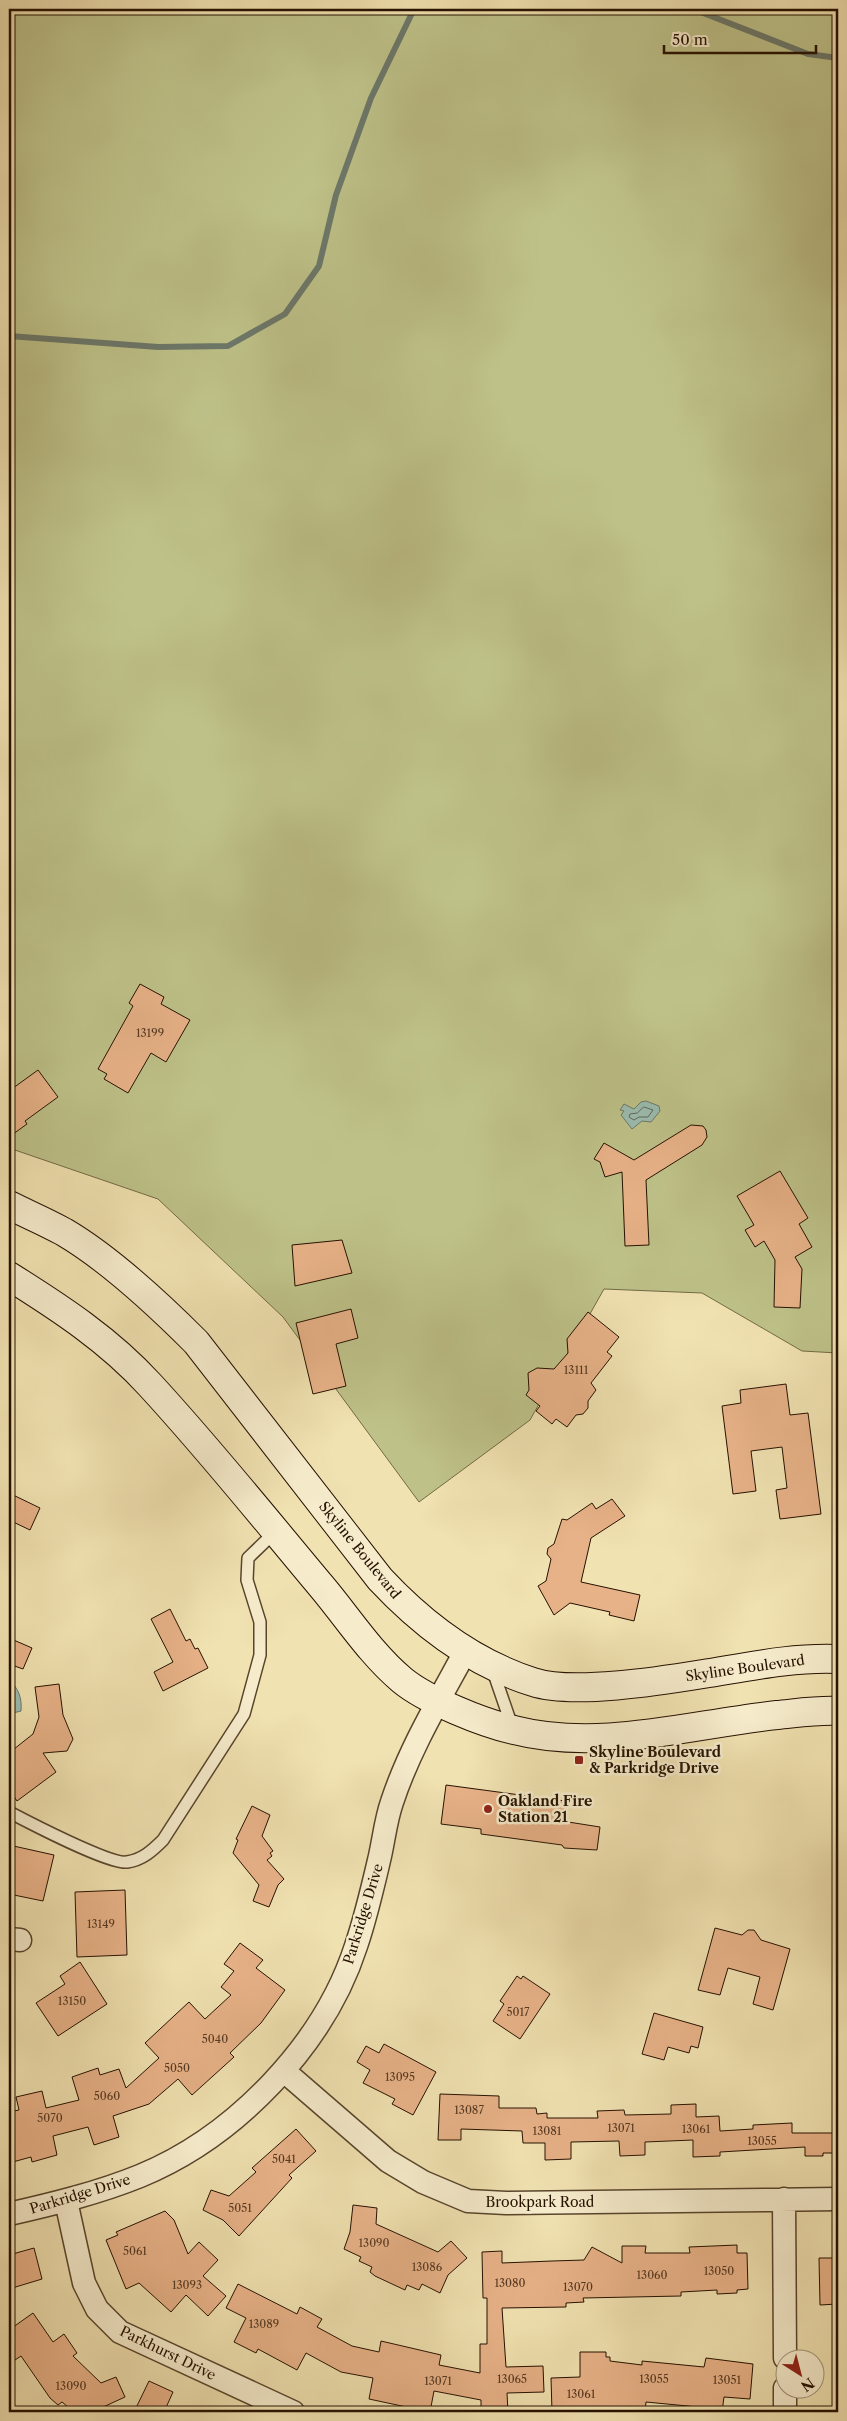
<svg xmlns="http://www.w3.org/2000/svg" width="847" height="2421" font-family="'Libre Caslon Text',serif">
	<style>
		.green { fill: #bec289; stroke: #726a44 }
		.water { fill: #9bbdb1; stroke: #6c786a }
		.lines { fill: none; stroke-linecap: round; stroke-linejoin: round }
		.shore { stroke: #606758; stroke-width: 1 }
		.stream { stroke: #6c786a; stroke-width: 6 }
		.building { fill: #e8b288; stroke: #251100 }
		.lane-casing { stroke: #58452c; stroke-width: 14 }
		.street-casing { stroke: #58452c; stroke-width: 25 }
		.secondary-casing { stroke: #251100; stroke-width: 30 }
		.lane { stroke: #f6eccc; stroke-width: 11 }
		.street { stroke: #f6eccc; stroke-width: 22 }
		.secondary { stroke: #f6eccc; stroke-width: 28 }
		.poi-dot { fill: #8f2418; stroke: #f6eccc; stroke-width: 2 }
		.labels { text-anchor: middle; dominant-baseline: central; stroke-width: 5; stroke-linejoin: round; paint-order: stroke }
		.number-label { font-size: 11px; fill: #563922 }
		.street-label { font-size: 14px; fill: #251100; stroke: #f6eccc }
		.poi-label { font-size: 14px; font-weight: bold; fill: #251100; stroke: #f6eccc; text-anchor: start }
	</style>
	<rect width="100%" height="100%" fill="#f1e2b1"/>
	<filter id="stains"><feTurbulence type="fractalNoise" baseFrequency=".004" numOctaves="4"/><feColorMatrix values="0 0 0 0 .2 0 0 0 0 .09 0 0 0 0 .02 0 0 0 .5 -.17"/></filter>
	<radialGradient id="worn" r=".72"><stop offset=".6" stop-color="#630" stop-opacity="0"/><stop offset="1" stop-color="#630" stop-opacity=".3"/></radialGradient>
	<!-- green -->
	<path class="green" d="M9,9H838V1353L802,1351L702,1293L604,1289L530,1420L419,1502L283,1317L158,1199L9,1148Z"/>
	<!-- water -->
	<path class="water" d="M646,1101L659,1106L660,1111L651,1122L642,1121L632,1129L621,1115L624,1111L620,1110L624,1104L634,1109L641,1102Z
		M9,1680C19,1689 22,1698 21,1711L13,1713L9,1711Z"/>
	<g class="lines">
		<!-- shore -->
		<path class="shore" d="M644,1107L653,1110L648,1117H639L634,1120L629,1117L630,1114L637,1113Z"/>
		<!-- stream -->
		<path class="stream" d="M693,9L808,54L838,58
			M9,336L158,347L228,346L285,314L319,266L336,195L371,98L414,9"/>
	</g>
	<!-- building -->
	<path class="building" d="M140,984L164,997L161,1004L190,1020L166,1062L151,1053L128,1093L104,1079L107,1074L98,1069L133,1006L129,1003Z
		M38,1070L58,1097L25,1121L27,1124L9,1137V1091Z
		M691,1125L703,1126L706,1130L707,1137L702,1145L646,1180L649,1245L625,1246L622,1172L605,1177L600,1162L594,1159L604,1143L634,1160Z
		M780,1171L808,1218L799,1224L812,1247L795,1257L802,1269L800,1308L774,1307L775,1260L764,1241L755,1247L745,1230L754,1225L737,1196Z
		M342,1240L352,1273L295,1286L292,1245Z
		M351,1309L358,1338L336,1344L346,1386L313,1394L296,1323Z
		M588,1312L619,1337L607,1352L612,1356L591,1383L596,1390L588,1401V1408L583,1414L576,1415L567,1427L556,1419L552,1424L536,1411L540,1406L526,1395L529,1390L528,1373L537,1368L554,1369L568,1353L567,1339Z
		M786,1384L790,1415L808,1413L821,1514L780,1519L776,1490L787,1488L782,1447L751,1451L756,1491L733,1494L722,1406L741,1403L740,1390Z
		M9,1493L40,1508L30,1530L9,1520Z
		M612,1499L625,1516L591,1538L581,1582L640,1595L634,1621L609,1615L610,1612L570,1603L554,1615L538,1586L546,1581L551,1559L547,1554L548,1548L554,1544L562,1519L567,1520L592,1503L596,1509Z
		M170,1609L186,1641L190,1639L195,1649L198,1648L208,1668L163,1691L154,1672L173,1662L151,1619Z
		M9,1638L32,1648L23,1669L9,1664Z
		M59,1684L63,1715L73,1739L67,1751L43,1753L56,1772L17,1801L9,1789V1753L33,1734L39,1717L35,1687Z
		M446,1785L565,1801L562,1821L600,1827L597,1850L564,1848L562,1845L481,1834V1829L441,1824Z
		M252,1806L270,1815L262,1836L273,1851L270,1853L272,1856L267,1860L284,1879L278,1885L269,1907L253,1901L259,1885L233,1853L238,1840L236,1839Z
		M9,1845L54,1855L43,1901L9,1894Z
		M125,1890L127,1955L77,1957L75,1892Z
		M715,1928L742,1935L748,1930H754L761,1940L790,1949L773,2010L753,2004L760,1977L728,1968L720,1995L698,1990Z
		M240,1943L263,1960L256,1968L285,1990L261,2023L230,2053L234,2057L192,2095L178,2079L149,2104L113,2116L119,2137L94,2145L88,2127L53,2136L57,2155L32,2162L31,2157L9,2163V2112L19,2110L16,2097L42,2091L46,2108L79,2100L72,2077L98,2068L100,2075L119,2069L126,2088L159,2058L145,2043L189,2002L205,2019L231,1995L221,1987L234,1971L224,1964Z
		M80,1962L107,2004L58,2036L36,2003L65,1984L60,1976Z
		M517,1976L521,1979L523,1976L550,1994L520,2039L493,2021L504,2004L500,2001Z
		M654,2013L703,2027L698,2048L691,2046L689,2053L668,2047L664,2060L642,2054Z
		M384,2044L436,2072L413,2115L392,2104L395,2099L363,2083L370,2070L357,2062L366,2046L379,2053Z
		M440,2094L499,2096V2108H536L537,2114L547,2113V2118H598L597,2111L624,2110L625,2115L671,2114V2105L696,2104V2117L719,2116L720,2131L753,2129V2125L792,2123V2133H838V2153H823V2156H805V2147L720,2152V2156L693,2157V2140L645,2142V2155L620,2156L619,2141L571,2142V2159L545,2160V2143H523L522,2131L461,2129V2140H438Z
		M296,2129L316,2151L289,2175L292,2178L239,2236L223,2220L203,2210L211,2190L229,2196L256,2172L252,2168Z
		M353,2205L377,2208L376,2224L438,2252L451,2241L467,2258L448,2275L440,2293L422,2284L419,2290L407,2285L405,2290L375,2276L370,2272L372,2267L359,2261L361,2257L344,2249L350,2232Z
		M165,2211L174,2220L188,2254L199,2242L218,2260L203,2276L226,2296L208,2316L186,2295L171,2312L139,2283L126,2289L106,2240L118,2235L116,2232Z
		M737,2245V2253H747L748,2289L737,2290V2293L717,2294V2290L681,2292V2296L583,2298L584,2302L566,2303V2307L502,2308L506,2367L543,2366L544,2392L507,2393L508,2412H481V2400L434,2391L430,2412L369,2399L373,2378L341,2372L306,2353L297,2370L258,2349L256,2353L234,2342L246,2318L226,2308L238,2284L297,2314L300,2307L322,2319L317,2327L352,2346L379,2352L381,2341L441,2355L439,2365L480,2373V2344H487V2298H483L482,2252L502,2251V2263L552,2261L584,2260L592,2247L622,2263V2246H646L645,2253H690L689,2247Z
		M34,2248L42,2279L9,2289V2255Z
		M819,2258H838L837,2304L820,2305Z
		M33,2313L53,2342L64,2334L77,2353L73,2356L101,2383L116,2377L125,2397L101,2408L97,2412H74L62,2402L58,2405L50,2398L21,2356L9,2364V2330Z
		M580,2352H606V2357H610V2361L642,2365V2361L704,2367L706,2358L753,2364L750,2399L724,2397L722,2412L697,2410L698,2407L646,2402L645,2412L611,2409V2411L552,2412L551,2378L580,2377Z
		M149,2381L173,2392L164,2412H134Z"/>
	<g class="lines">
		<!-- lane casing -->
		<g class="lane-casing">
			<path id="lane" d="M492,1668L513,1729
				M9,1812C28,1822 111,1865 127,1862C142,1860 152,1851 163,1840L244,1714L260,1655V1622L247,1580L248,1558L276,1531"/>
		</g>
		<!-- street casing -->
		<g class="street-casing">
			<path id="street" d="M9,1939L20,1940
				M284,2071L388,2161L423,2182L468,2201L506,2203L838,2199
				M784,2199L785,2358
				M66,2201L84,2283L97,2309L120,2332L293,2412
				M9,2214C53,2204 98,2193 140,2176C235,2137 324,2045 356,1946C366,1917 373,1886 380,1856C384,1838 386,1819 392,1802C409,1750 439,1700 465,1652
				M785,2388V2412"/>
		</g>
		<!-- secondary casing -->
		<g class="secondary-casing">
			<path id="secondary" d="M9,1205C27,1214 46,1222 64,1232C110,1259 159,1305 196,1342L380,1579C422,1624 473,1663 533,1682C572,1695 660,1681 703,1674C747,1667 793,1657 838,1659
				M9,1276C60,1308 109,1340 150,1385C210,1450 265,1519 322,1587C348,1618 371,1654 402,1680C426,1700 483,1723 514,1730C600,1752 691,1724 777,1715C798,1713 818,1710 838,1711"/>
		</g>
		<!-- lane -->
		<use href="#lane" class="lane"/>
		<!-- street -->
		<use href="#street" class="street"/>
		<!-- secondary -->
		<use href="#secondary" class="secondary"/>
	</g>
	<!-- markers -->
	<g class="poi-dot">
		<rect x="574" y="1755" width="10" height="10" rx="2.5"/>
		<circle cx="488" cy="1809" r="5"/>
	</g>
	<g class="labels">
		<!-- number labels -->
		<g class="number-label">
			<text x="150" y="1033">13199</text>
			<text x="576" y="1370">13111</text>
			<text x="101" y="1924">13149</text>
			<text x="72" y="2001">13150</text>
			<text x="518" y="2012">5017</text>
			<text x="215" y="2039">5040</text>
			<text x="177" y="2068">5050</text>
			<text x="400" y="2077">13095</text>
			<text x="107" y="2096">5060</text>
			<text x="469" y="2110">13087</text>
			<text x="50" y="2118">5070</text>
			<text x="621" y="2128">13071</text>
			<text x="696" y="2129">13061</text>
			<text x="547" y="2131">13081</text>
			<text x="762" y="2141">13055</text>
			<text x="284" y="2159">5041</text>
			<text x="240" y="2208">5051</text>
			<text x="374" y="2243">13090</text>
			<text x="135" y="2251">5061</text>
			<text x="427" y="2267">13086</text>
			<text x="719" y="2271">13050</text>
			<text x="652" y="2275">13060</text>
			<text x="510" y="2283">13080</text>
			<text x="187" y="2285">13093</text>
			<text x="578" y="2287">13070</text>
			<text x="264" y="2324">13089</text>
			<text x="512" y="2379">13065</text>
			<text x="654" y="2379">13055</text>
			<text x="727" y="2380">13051</text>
			<text x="438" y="2381">13071</text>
			<text x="71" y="2386">13090</text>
			<text x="581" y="2394">13061</text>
		</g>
		<!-- street labels -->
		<g class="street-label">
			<text transform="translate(360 1550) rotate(51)">Skyline Boulevard</text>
			<text transform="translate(745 1668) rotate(-8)">Skyline Boulevard</text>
			<text transform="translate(363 1914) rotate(-73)">Parkridge Drive</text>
			<text transform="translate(80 2194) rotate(-17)">Parkridge Drive</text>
			<text x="540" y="2202">Brookpark Road</text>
			<text transform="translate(168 2353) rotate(26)">Parkhurst Drive</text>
		</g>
		<!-- poi labels -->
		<g class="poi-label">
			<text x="589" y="1752">Skyline Boulevard<tspan x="589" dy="16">&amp; Parkridge Drive</tspan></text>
			<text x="498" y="1801">Oakland Fire<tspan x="498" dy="16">Station 21</tspan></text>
		</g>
	</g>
	<!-- margin -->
	<rect width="847" height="2421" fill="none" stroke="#f1e2b1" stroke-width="30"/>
	<rect x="10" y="10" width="827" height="2401" fill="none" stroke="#251100" stroke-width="2.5"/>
	<rect x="15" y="15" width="817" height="2391" fill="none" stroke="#251100"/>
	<!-- north arrow -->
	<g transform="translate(800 2374) rotate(144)"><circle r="24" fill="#f6eccc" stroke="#a2947a"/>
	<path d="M0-4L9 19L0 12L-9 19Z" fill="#8f2418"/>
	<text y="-8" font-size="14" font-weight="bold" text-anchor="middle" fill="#251100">N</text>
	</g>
	<!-- scale -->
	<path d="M664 45v8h152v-8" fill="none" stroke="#251100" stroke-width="2.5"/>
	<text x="672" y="45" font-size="15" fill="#251100" stroke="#f6eccc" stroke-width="4" paint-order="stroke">50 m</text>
	<rect width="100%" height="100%" filter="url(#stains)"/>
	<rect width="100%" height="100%" fill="url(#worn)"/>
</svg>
